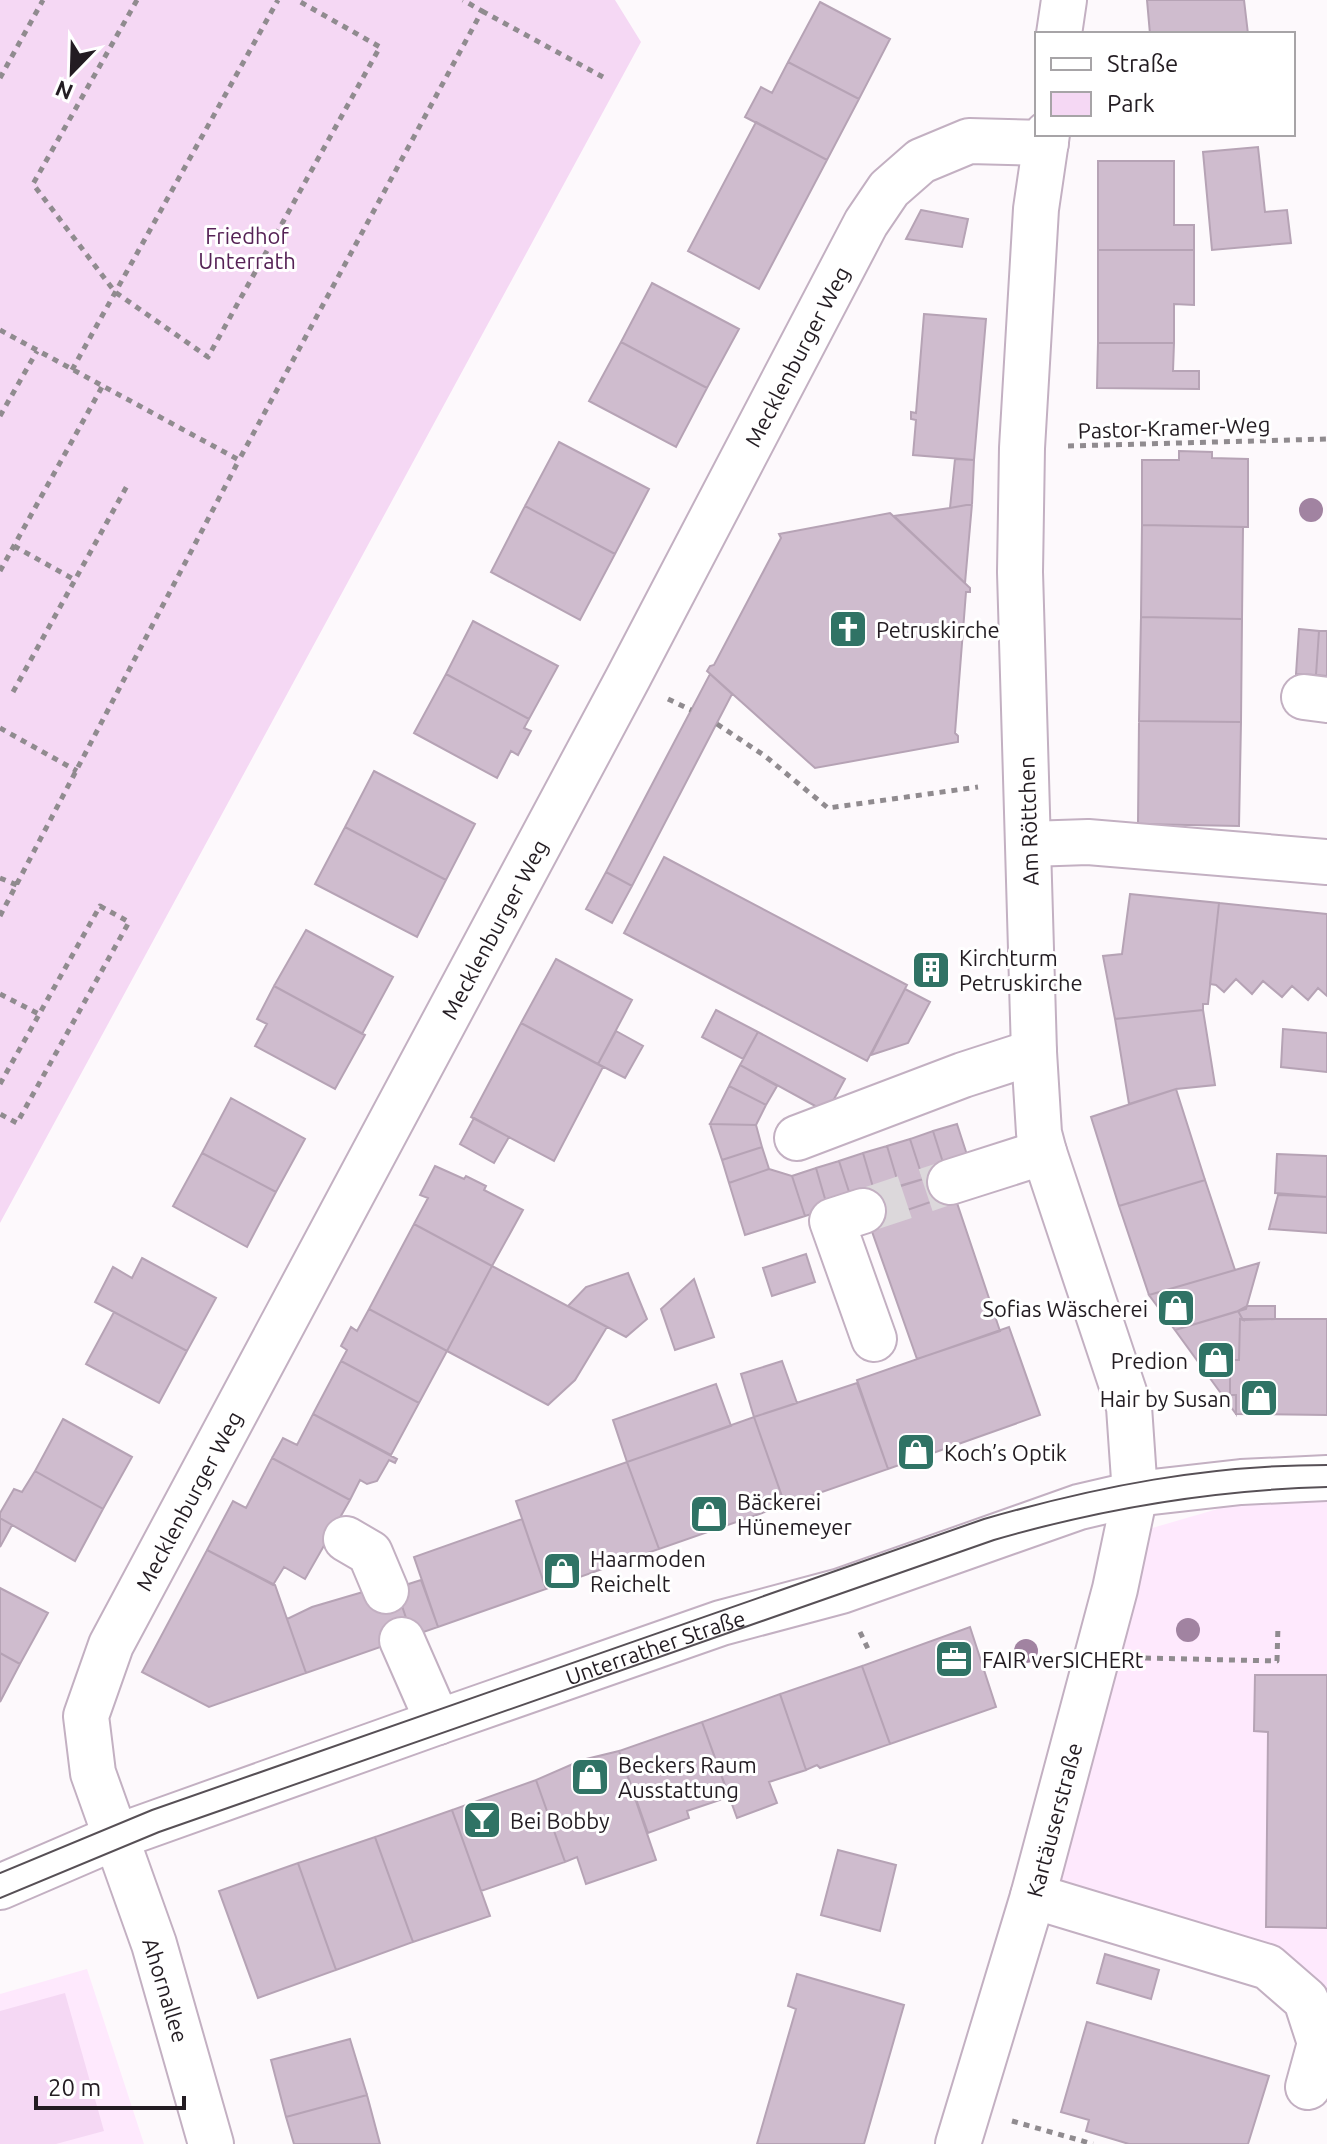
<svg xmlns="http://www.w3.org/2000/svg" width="1327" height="2144" font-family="Ubuntu,sans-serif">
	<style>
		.built { fill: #fee9fd }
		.green { fill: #f5d8f4 }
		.building { fill: #cfbcce; stroke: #b6a3b5; stroke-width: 2 }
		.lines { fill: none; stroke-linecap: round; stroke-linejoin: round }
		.minor-tunnel { stroke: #dcd8db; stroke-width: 44; stroke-dasharray: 44 22; stroke-linecap: butt }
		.minor-casing { stroke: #c3b0c2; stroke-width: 48 }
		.major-casing { stroke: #c3b0c2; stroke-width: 48 }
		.path { stroke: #908b8f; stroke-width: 5; stroke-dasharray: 6 6; stroke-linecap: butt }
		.minor { stroke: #fff; stroke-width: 44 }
		.major { stroke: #fff; stroke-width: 44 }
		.tram { stroke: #575056; stroke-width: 2 }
		.tree { fill: #a183a1 }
		.labels { text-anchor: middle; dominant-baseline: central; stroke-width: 6; stroke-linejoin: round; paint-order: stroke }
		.park-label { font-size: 22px; fill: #562256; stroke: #fff }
		.street-label { font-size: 22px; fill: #231c22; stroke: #fff }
		.poi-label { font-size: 22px; fill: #231c22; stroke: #fff; text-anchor: start }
	</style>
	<rect width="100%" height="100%" fill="#fdf9fc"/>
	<!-- built -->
	<path class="built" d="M1245,1501L1327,1502V2002L1040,1917L1135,1533Z
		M87,1969L144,2144H0V1994Z"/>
	<!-- green -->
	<path class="green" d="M0,0H615L641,42L0,1223Z
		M65,1993L104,2131L56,2144H0V2011Z"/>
	<!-- building -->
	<path class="building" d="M1147,0H1244L1248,34H1150Z
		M820,2L890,39L859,99L788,62Z
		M788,62L859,99L827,160L745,117L761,87L772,93Z
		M756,122L827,160L759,289L688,251Z
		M1258,147L1265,212L1287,210L1291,243L1212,250L1203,152Z
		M1098,161H1174V225H1194V250H1098Z
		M921,210L968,219L962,247L906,239Z
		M1098,250H1194V305L1174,304V343H1098Z
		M652,283L739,329L707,388L621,342Z
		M924,314L986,319L974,460L913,455L916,420L911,419V412L916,413Z
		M621,342L707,388L676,447L589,401Z
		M1098,343H1174L1173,371H1199V389L1097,388Z
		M559,442L649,489L615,554L525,506Z
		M1179,451L1212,452V458L1248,459V527L1142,525V460H1179Z
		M955,459L974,460L972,504L950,508Z
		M972,504L965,583L894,516L950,508Z
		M525,506L615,554L580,620L491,572Z
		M890,513L970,588V592H966L955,733L958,736V742L815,768L707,671L710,666L714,665L781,538L779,534Z
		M1142,525L1243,527L1242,619L1141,617Z
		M1141,617L1242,619L1241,722L1139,721Z
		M473,621L558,666L529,719L446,674Z
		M1299,629L1319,631L1316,675L1296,674Z
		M1319,631H1327V676L1316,675Z
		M446,674L529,719L524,728L531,731L518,755L511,751L497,778L414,733Z
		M710,674L732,694L632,886L606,872Z
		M1139,721L1241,722L1239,826L1138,824Z
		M374,771L475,824L446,880L345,827Z
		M345,827L446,880L417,937L315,884Z
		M664,857L907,985L867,1061L624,933Z
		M606,872L632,886L612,923L586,909Z
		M1130,894L1219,903L1208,1004H1203V1010L1115,1019L1103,956L1122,954Z
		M1219,903L1327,914V996L1318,988L1308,1000L1292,986L1282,997L1263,981L1252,994L1236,979L1224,992L1216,985L1210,984Z
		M306,930L393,977L362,1034L274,986Z
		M923,957L946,966L939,985L915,975Z
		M556,959L632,1000L598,1064L521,1023Z
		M274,986L365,1035L335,1089L255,1046L267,1024L257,1019Z
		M905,989L930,1002L908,1043L871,1055Z
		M716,1010L758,1032L743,1059L702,1037Z
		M1203,1010L1215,1085L1176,1089L1129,1104L1115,1019Z
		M521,1023L603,1067L554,1161L471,1117Z
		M1283,1029L1327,1033V1072L1281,1067Z
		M616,1031L643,1046L625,1078L598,1064Z
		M758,1032L845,1079L833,1101L819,1108L740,1065Z
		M740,1065L777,1086L766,1105L729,1086Z
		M729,1086L766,1105L756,1125L710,1124Z
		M1176,1089L1205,1180L1119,1206L1091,1117Z
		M231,1098L305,1139L276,1192L202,1153Z
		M474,1118L509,1137L494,1163L460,1144Z
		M710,1124L756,1125L762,1147L722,1160Z
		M957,1124L970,1164L946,1172L933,1131Z
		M933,1131L946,1172L923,1179L910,1139Z
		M910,1139L923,1179L899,1186L887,1146Z
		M887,1146L899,1186L875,1194L863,1153Z
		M762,1147L769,1169L729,1183L722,1160Z
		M202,1153L276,1192L247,1247L173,1206Z
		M863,1153L875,1194L852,1201L839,1161Z
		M1277,1154L1327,1156V1197L1275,1193Z
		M839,1161L852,1201L828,1209L816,1168Z
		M435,1166L464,1179L466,1176L486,1186L484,1190L523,1210L492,1266L414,1224L428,1198L420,1195Z
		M816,1168L828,1209L805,1216L792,1176Z
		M769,1169L792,1176L805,1216L745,1235L729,1183Z
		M946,1172L954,1194L869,1223L859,1199Z
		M1205,1180L1235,1270L1149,1295L1119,1206Z
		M954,1194L1000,1331L917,1359L869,1223Z
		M1278,1195L1327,1197V1233L1269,1229Z
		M414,1224L492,1266L447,1351L369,1309Z
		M806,1254L815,1282L772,1296L763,1268Z
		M142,1258L216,1298L187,1351L95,1302L113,1267L132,1278Z
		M1259,1263L1246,1309L1175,1330L1149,1295Z
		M492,1266L607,1327L575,1380L548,1405L447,1351Z
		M628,1273L647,1319L626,1337L568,1306L586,1287Z
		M694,1279L714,1337L675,1350L661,1309Z
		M1247,1306H1275V1319L1243,1320L1238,1311Z
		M369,1309L447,1351L419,1403L341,1361L347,1350L341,1346L351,1327L357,1331Z
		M1238,1311L1243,1320L1240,1319L1239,1360H1230V1395H1236V1414L1175,1330Z
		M114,1312L187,1351L159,1403L86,1364Z
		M1240,1319H1327V1415L1236,1414V1395H1230V1360H1239Z
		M1009,1327L1040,1415L888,1469L857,1380Z
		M341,1361L419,1403L391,1455L313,1414Z
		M782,1361L797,1403L754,1417L741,1374Z
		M857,1383L888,1469L785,1505L754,1417Z
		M716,1384L731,1426L627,1462L613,1420Z
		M313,1414L397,1459L395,1463L389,1460L377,1481L367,1484L360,1480L350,1500L272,1458L283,1438L297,1445Z
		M754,1417L785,1505L659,1549L627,1462Z
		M63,1419L132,1457L103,1509L35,1471Z
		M272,1458L350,1500L305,1579L284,1567L273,1585L207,1550L233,1501L246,1508Z
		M627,1462L659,1549L546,1589L516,1501Z
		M35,1471L103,1509L75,1561L0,1518V1513L14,1489L22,1492Z
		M0,1518L12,1525L0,1547Z
		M522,1519L546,1589L438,1627L414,1557Z
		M207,1550L275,1585L306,1673L209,1707L142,1672Z
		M421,1580L438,1627L412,1636L396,1588Z
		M0,1588L48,1613L20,1664L0,1653Z
		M396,1588L412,1636L306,1673L287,1619L312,1607L373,1589Z
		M970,1627L996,1707L890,1744L862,1666Z
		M0,1653L20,1664L0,1702Z
		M862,1666L890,1744L820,1768L817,1765L806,1770L780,1694Z
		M1255,1675H1327V1928L1266,1927L1268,1732L1254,1731Z
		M780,1694L806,1770L769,1782L777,1803L737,1818L702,1722Z
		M702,1722L729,1797L687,1811L689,1818L648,1833L619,1751Z
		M619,1751L656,1860L586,1884L577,1857L565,1862L536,1780L582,1760Z
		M536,1780L565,1862L481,1891L452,1810Z
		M452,1810L490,1916L413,1942L375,1837Z
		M375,1837L413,1942L336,1970L298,1863Z
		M838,1850L896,1865L880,1931L821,1915Z
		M298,1863L336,1970L258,1998L219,1891Z
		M1105,1954L1159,1970L1151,1999L1097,1983Z
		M797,1974L904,2005L864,2144H757L796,2009L788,2006Z
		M1087,2022L1269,2076L1248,2144H1129L1086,2131L1089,2120L1061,2112Z
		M350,2039L367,2095L286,2117L271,2060Z
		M367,2095L380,2144H294L286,2117Z"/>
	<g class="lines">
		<!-- minor-tunnel -->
		<path class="minor-tunnel" d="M863,1211L950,1182"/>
		<!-- minor casing -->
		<g class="minor-casing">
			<g id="minor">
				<path d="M1059,34L1064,0"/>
				<path d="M1304,697L1327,700"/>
				<path d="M1029,844L1088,842L1327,862"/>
				<path d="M797,1138L963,1075L1034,1052"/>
				<path d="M950,1182L1044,1152"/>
				<path d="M863,1211L832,1221L874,1339"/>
				<path d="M346,1539L370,1553L386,1591"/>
				<path d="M402,1640L438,1722"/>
				<path d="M1033,1896L1268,1967L1306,2000L1320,2043L1308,2087"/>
				<path id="s1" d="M211,2144L154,1944L93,1773L86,1716L111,1645L628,678L866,223L889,189L921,161L969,141L1046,143"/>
				<path id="s2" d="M958,2144L1033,1896L1115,1589L1135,1494L1129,1407L1044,1152L1039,1133L1034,1052L1020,572L1022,448L1036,209L1047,134"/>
			</g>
		</g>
		<!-- major casing -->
		<g class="major-casing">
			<g id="major">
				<path id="s3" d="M0,1887L116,1837L438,1722L721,1623L841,1591L1079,1507L1135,1494L1241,1482L1327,1478"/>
			</g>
		</g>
		<!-- path -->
		<path class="path" d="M137,0L33,184L115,292L208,357L380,47L297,0
			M482,11L603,77
			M0,78L43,0
			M0,330L239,460L482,11L463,0
			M72,370L278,0
			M0,416L37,351
			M1068,446L1327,439
			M14,546L75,580
			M0,571L102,387
			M13,692L128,484
			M668,699L691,710
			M717,724L765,756L828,808L978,787
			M0,728L77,771
			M0,878L17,885
			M0,916L239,460
			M0,994L39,1014
			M0,1084L100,906L129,922L17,1123L0,1114
			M860,1632L870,1653
			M1145,1658L1277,1661L1278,1625
			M1012,2121L1093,2144"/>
		<!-- minor -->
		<use href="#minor" class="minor"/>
		<!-- major -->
		<use href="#major" class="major"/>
		<!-- tram -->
		<path class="tram" d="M0,1873L152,1810L984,1519C1099,1486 1207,1465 1327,1465
			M0,1898L159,1832L994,1540C1104,1508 1212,1490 1327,1487"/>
	</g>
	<!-- trees -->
	<g class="tree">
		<circle cx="1311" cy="510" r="12"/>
		<circle cx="1188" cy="1630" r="12"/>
		<circle cx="1026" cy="1651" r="12"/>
	</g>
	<!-- icons -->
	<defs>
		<g id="church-square" transform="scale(2)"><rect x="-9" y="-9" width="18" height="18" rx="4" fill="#307365" stroke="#fff"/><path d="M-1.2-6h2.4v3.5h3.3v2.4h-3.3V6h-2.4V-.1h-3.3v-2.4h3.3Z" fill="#fff"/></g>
		<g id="building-square" transform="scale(2)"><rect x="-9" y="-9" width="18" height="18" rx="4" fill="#307365" stroke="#fff"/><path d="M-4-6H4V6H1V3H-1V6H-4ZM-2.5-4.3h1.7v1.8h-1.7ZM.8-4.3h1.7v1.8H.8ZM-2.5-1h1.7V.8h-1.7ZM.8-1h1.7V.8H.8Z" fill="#fff"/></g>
		<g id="shop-square" transform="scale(2)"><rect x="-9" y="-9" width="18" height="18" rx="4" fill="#307365" stroke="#fff"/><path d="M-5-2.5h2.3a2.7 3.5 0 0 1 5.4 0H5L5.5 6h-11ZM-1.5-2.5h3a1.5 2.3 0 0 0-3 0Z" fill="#fff"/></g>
		<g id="office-square" transform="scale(2)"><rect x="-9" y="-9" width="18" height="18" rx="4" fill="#307365" stroke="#fff"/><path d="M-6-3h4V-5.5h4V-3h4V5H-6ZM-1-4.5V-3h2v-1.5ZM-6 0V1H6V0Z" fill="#fff"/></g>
		<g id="bar-square" transform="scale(2)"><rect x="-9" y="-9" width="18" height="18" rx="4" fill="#307365" stroke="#fff"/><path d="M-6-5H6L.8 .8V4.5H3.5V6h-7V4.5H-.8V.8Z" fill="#fff"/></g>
	</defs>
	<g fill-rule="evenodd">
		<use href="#church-square" x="848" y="629"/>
		<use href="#building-square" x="931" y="970"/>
		<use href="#shop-square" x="1176" y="1308"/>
		<use href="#shop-square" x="1216" y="1360"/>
		<use href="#shop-square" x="1259" y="1398"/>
		<use href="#shop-square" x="916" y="1452"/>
		<use href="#shop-square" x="709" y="1514"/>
		<use href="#shop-square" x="562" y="1571"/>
		<use href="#office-square" x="954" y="1659"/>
		<use href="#shop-square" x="590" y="1777"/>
		<use href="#bar-square" x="482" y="1820"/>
	</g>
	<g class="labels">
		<!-- park labels -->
		<g class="park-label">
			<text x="247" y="235">Friedhof<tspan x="247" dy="25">Unterrath</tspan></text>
		</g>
		<!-- street labels -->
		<g class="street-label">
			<text stroke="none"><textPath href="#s1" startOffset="1982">Mecklenburger Weg</textPath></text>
			<text transform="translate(1174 427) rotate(-2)">Pastor-Kramer-Weg</text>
			<text transform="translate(1028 821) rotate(-92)">Am Röttchen</text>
			<text stroke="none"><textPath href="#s1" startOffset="1334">Mecklenburger Weg</textPath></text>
			<text stroke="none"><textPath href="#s1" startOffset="686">Mecklenburger Weg</textPath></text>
			<text stroke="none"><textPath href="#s3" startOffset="698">Unterrather Straße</textPath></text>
			<text stroke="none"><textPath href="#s2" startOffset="338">Kartäuserstraße</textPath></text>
			<text transform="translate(166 1990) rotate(73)">Ahornallee</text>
		</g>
		<!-- poi labels -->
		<g class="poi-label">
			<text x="876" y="629">Petruskirche</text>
			<text x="959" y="957">Kirchturm<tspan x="959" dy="25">Petruskirche</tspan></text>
			<text x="1148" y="1308" text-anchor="end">Sofias Wäscherei</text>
			<text x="1188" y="1360" text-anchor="end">Predion</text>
			<text x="1231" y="1398" text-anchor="end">Hair by Susan</text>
			<text x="944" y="1452">Koch’s Optik</text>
			<text x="737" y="1501">Bäckerei<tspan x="737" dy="25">Hünemeyer</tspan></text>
			<text x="590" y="1558">Haarmoden<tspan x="590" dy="25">Reichelt</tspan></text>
			<text x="982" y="1659">FAIR verSICHERt</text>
			<text x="618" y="1764">Beckers Raum<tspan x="618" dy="25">Ausstattung</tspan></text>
			<text x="510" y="1820">Bei Bobby</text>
		</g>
	</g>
	<!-- legend -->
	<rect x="1035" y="32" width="260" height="104" fill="#ffffff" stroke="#a7a4a7" stroke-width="2"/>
	<rect x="1051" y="58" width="40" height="12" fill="#ffffff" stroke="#a7a4a7" stroke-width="2"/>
	<text x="1107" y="72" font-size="24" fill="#231c22">Straße</text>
	<rect x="1051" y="92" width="40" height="24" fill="#f5d8f4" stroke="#a7a4a7" stroke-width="2"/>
	<text x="1107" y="112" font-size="24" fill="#231c22">Park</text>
	<!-- north arrow -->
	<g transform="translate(72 72) rotate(203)" stroke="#ffffff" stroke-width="6" paint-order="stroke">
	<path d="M0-6L14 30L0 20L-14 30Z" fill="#231c22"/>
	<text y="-12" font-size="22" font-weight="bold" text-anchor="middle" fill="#231c22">N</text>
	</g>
	<!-- scale -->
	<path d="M36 2096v12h148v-12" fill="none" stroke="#231c22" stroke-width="4"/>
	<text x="48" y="2096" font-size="24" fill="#231c22" stroke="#ffffff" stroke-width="6" paint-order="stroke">20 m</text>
</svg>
